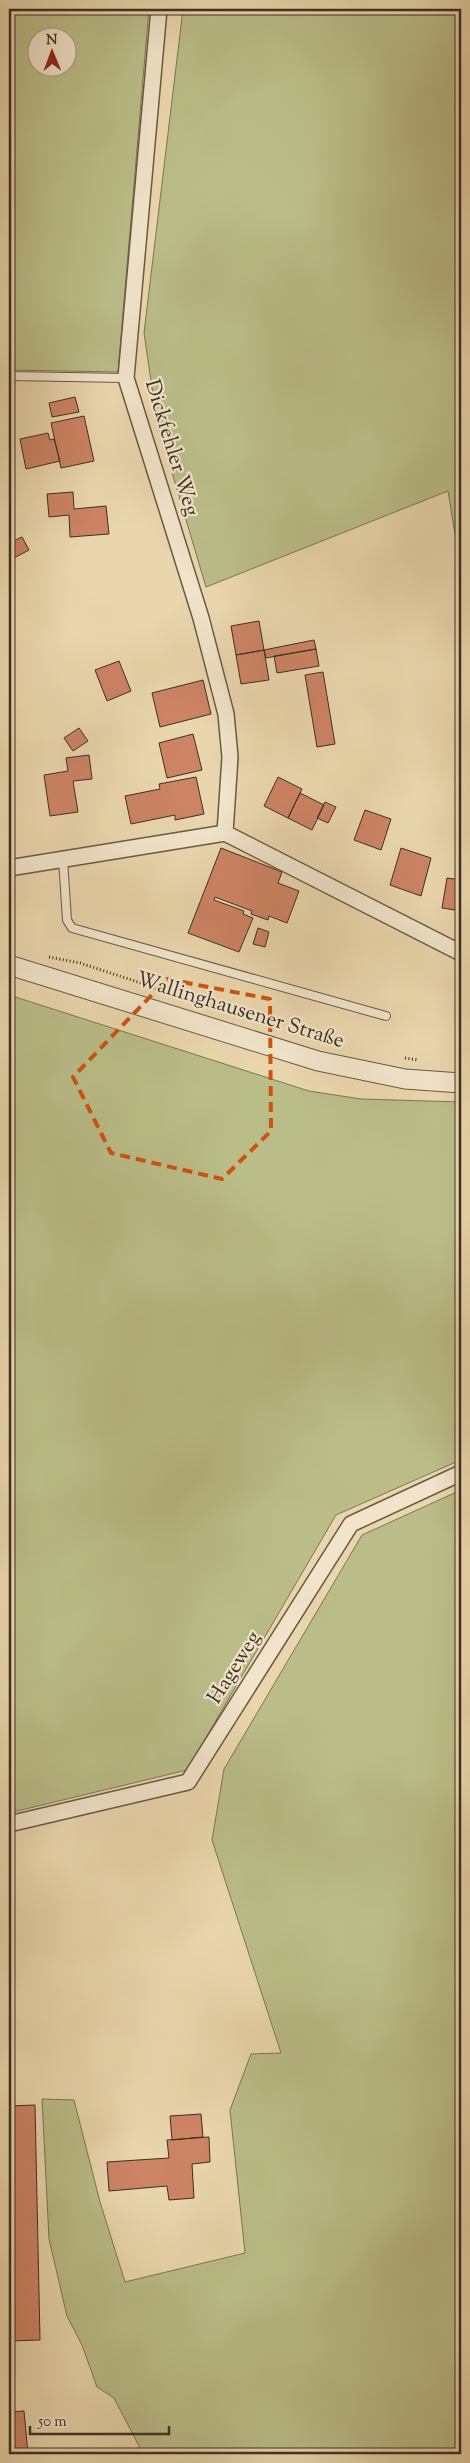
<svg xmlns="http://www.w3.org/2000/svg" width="470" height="2463" font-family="'Sorts Mill Goudy',serif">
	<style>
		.green { fill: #babd88; stroke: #7b7655; fill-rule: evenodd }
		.building { fill: #cd8464; stroke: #3c3022 }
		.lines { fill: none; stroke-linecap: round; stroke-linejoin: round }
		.service-casing { stroke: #685a45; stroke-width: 10 }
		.minor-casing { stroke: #685a45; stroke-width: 18 }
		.tertiary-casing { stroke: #685a45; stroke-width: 21 }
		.path { stroke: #3c3022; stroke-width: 3; stroke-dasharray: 1 2.5; stroke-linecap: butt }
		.service { stroke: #f1e4ca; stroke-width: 8 }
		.minor { stroke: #f1e4ca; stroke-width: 15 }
		.tertiary { stroke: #f1e4ca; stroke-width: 19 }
		.marked { fill: none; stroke: #ce530f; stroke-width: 4; stroke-dasharray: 10 6; stroke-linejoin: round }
		.labels { text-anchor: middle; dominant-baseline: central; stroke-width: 4.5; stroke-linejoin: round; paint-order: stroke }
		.street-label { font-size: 21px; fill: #3c3022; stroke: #f1e4ca }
	</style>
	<rect width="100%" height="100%" fill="#ead6ad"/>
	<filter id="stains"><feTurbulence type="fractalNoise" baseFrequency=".004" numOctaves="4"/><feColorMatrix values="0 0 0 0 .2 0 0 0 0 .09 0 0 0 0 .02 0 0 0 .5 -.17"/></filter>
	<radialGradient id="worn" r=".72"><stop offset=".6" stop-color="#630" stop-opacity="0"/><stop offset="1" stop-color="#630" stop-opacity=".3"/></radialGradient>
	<!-- green -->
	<path class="green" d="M9,9H149L118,372L9,370ZM38,38H68V68H38Z
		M183,9H461V571L448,491L206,587L157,422L144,333Z
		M9,995L309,1091L361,1099L461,1102V1331L456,1462L336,1515L187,1770L9,1813Z
		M461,1490V2454H140L139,2446L114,2398L97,2387L82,2345L67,2316L49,2239L42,2099L74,2100L100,2202L125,2282L245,2253L230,2110L251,2054L281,2053L212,1840L224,1769L362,1535Z"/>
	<!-- building -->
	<path class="building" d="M75,397L79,412L52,417L49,403Z
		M84,416L94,461L61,468L51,423Z
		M48,433L50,440L54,439L60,461L26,469L20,439Z
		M73,492L74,509L106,506L109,534L70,537L69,515L49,517L47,494Z
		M22,537L29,550L10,560L9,543Z
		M259,621L264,650L236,655L231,626Z
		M314,640L316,649L266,658L264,650Z
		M316,649L319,666L277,673L274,656Z
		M264,650L269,680L241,684L236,655Z
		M119,661L131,691L107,701L95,670Z
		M323,672L335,744L317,747L305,675Z
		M203,680L211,714L160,727L152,693Z
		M79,728L88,741L73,751L64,738Z
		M193,734L202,770L167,778L159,743Z
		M89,755L92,779L73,781L78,812L50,816L44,775L68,771L66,758Z
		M196,777L204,814L175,820V815L131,824L125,796L160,789L159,784Z
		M278,777L302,789L288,818L264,806Z
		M300,793L324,805L312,830L288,818Z
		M325,802L336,807L328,823L317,818Z
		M365,810L391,819L381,850L354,840Z
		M221,848L282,872L278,883L299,891L287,923L269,916L268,920L251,914L252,911L215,897L214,900L244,911L243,914L253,918L239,952L188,933Z
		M401,848L431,858L421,896L390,885Z
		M447,878L461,880V911L442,908Z
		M258,928L269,932L265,947L253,944Z
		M35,2105L40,2340L9,2341V2106Z
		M201,2114L203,2137L172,2140L170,2116Z
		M209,2137L210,2162L192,2164L194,2198L169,2200L167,2186L109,2191L107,2162L169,2158L167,2140Z
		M24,2411L28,2454H9V2412Z"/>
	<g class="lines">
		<!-- service casing -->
		<g class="service-casing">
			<path id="service" d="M9,376L126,378
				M63,859L67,920L72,928L386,1016"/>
		</g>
		<!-- minor casing -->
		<g class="minor-casing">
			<path id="minor" d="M159,9L126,378L201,618L226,714L230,757L225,833
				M9,868L225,833L461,953
				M9,1824L188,1782L351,1524L461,1473"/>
		</g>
		<!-- tertiary casing -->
		<g class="tertiary-casing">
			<path id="tertiary" d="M9,965L318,1061L405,1079L461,1083"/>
		</g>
		<!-- path -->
		<path class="path" d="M49,957L80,963L223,1010
			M405,1058L418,1060"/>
		<!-- service -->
		<use href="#service" class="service"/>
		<!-- minor -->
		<use href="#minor" class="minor"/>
		<!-- tertiary -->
		<use href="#tertiary" class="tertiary"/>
	</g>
	<!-- marked area -->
	<path class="marked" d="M167,979L270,999L271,1131L222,1179L111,1153L73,1077Z"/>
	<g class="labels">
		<!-- street labels -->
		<g class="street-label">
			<text transform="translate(171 448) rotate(73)">Dickfehler Weg</text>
			<text transform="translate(240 1011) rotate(17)">Wallinghausener Straße</text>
			<text transform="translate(235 1668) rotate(-58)">Hageweg</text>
		</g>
	</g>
	<!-- margin -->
	<rect width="470" height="2463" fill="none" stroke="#ead6ad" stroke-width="30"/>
	<rect x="10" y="10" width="450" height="2443" fill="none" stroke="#3c3022" stroke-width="2.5"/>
	<rect x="15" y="15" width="440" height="2433" fill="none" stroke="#3c3022"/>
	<!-- north arrow -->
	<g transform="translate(52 52) rotate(359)"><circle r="24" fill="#f1e4ca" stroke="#a99c87"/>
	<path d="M0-4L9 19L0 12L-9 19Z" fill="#8f2418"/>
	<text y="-8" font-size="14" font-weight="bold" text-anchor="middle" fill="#3c3022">N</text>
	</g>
	<!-- scale -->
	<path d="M30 2426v8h139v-8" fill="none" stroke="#3c3022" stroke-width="2.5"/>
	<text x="38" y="2426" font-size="15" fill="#3c3022" stroke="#f1e4ca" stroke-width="4" paint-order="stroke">50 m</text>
	<rect width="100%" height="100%" filter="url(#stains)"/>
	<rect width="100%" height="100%" fill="url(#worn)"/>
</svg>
